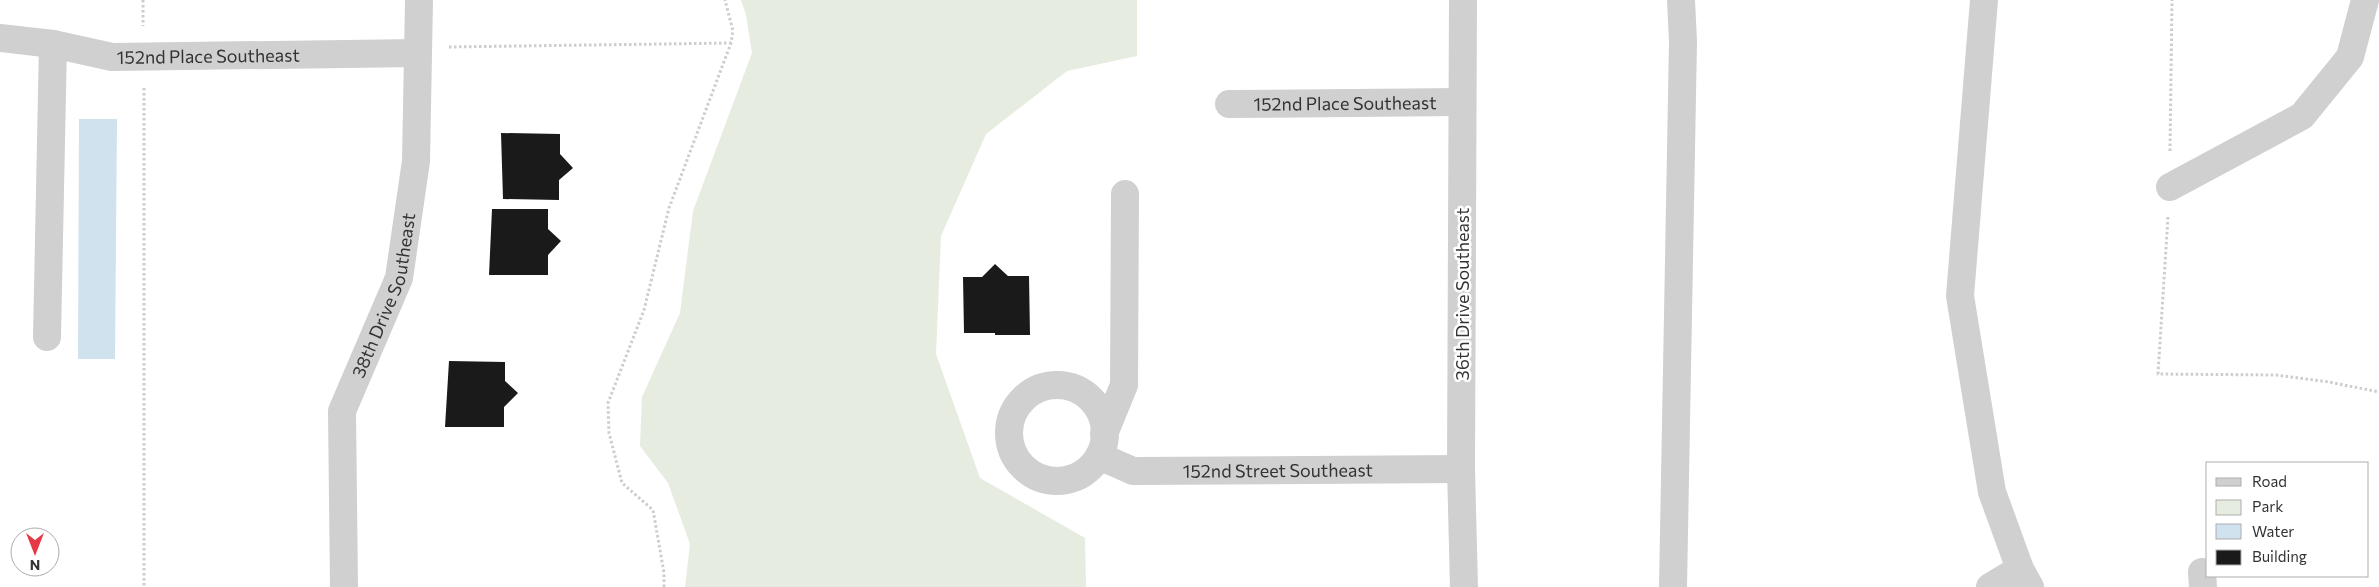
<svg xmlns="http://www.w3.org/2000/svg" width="2379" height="587" font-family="Commissioner,sans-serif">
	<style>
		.green { fill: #e6ecdf }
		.water { fill: #cfe2ee }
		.building { fill: #1a1a1a }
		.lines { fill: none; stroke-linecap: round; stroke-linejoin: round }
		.path { stroke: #cdcdcd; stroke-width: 3; stroke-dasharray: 2.5 2.5; stroke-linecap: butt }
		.minor { stroke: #d0d0d0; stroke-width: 28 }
		.labels { text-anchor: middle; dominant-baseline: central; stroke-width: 5; stroke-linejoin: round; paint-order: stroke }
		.street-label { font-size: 18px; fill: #333; stroke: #fff }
	</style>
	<rect width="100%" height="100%" fill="#fff"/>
	<!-- green -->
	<path class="green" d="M741,0H1137V56L1067,71L986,134L941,236L936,354L980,478L1085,538L1086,587H685L690,544L668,483L640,446L642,397L680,313L693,211L752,53L746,15Z"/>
	<!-- water -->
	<path class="water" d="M79,119H117L115,359H78Z"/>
	<!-- building -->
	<path class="building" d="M501,133L560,134V154L573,168L559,180V200L503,199Z
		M492,209H548V229L561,241L548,255V275H489Z
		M995,264L1008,276H1029L1030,335H995V333H964L963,277H982Z
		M449,361L505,362V381L518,393L504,407V427H445Z"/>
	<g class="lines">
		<!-- path -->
		<path class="path" d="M143,0V26
			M449,47L731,43
			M144,88V587
			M2170,151L2172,0
			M2168,217L2158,374L2276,375L2329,382L2379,392
			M664,587V573L653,510L622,483L609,433L608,403L644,310L669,208L731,43L733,31L725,0"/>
		<!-- minor -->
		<g class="minor">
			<path d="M1463,0L1461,469L1464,587"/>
			<path d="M1984,0L1960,296L1992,492L2020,569L2030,587"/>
			<path id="s1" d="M0,38L53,44L112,57L418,53"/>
			<path id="s2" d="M1229,104L1462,102"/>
			<path d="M2170,187L2302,116L2350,57L2365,0"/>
			<path d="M47,337L53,44"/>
			<circle cx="1057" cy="433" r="48"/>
			<path d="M1104,434L1124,385L1125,194"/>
			<path id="s3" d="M1099,456L1133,471L1461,469"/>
			<path d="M2202,572L2203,587"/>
			<path id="s4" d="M344,587L342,411L399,278L416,161L419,0"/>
			<path d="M1673,587L1683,41L1681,0"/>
			<path d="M1990,587L2020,569"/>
		</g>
	</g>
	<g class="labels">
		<!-- street labels -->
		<g class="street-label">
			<text stroke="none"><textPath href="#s1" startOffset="210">152nd Place Southeast</textPath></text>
			<text stroke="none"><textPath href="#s2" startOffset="116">152nd Place Southeast</textPath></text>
			<text stroke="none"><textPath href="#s4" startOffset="300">38th Drive Southeast</textPath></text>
			<text transform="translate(1462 294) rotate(-90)">36th Drive Southeast</text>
			<text stroke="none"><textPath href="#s3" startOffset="182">152nd Street Southeast</textPath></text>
		</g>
	</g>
	<!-- legend -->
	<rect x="2206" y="462" width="162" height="115" fill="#ffffff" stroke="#adadad"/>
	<rect x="2216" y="478" width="25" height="8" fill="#d0d0d0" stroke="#adadad"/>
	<text x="2252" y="487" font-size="15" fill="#333333">Road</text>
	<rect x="2216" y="500" width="25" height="15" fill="#e6ecdf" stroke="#adadad"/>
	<text x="2252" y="512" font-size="15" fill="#333333">Park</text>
	<rect x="2216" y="524" width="25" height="15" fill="#cfe2ee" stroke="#adadad"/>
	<text x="2252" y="537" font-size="15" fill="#333333">Water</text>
	<rect x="2216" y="550" width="25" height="15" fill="#1a1a1a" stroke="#adadad"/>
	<text x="2252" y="562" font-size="15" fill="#333333">Building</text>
	<!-- north arrow -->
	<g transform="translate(35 552) rotate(180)"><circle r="24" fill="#ffffff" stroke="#adadad"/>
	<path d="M0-4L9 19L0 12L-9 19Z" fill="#e63946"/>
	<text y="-8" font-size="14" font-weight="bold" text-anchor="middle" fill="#333333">N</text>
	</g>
</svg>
